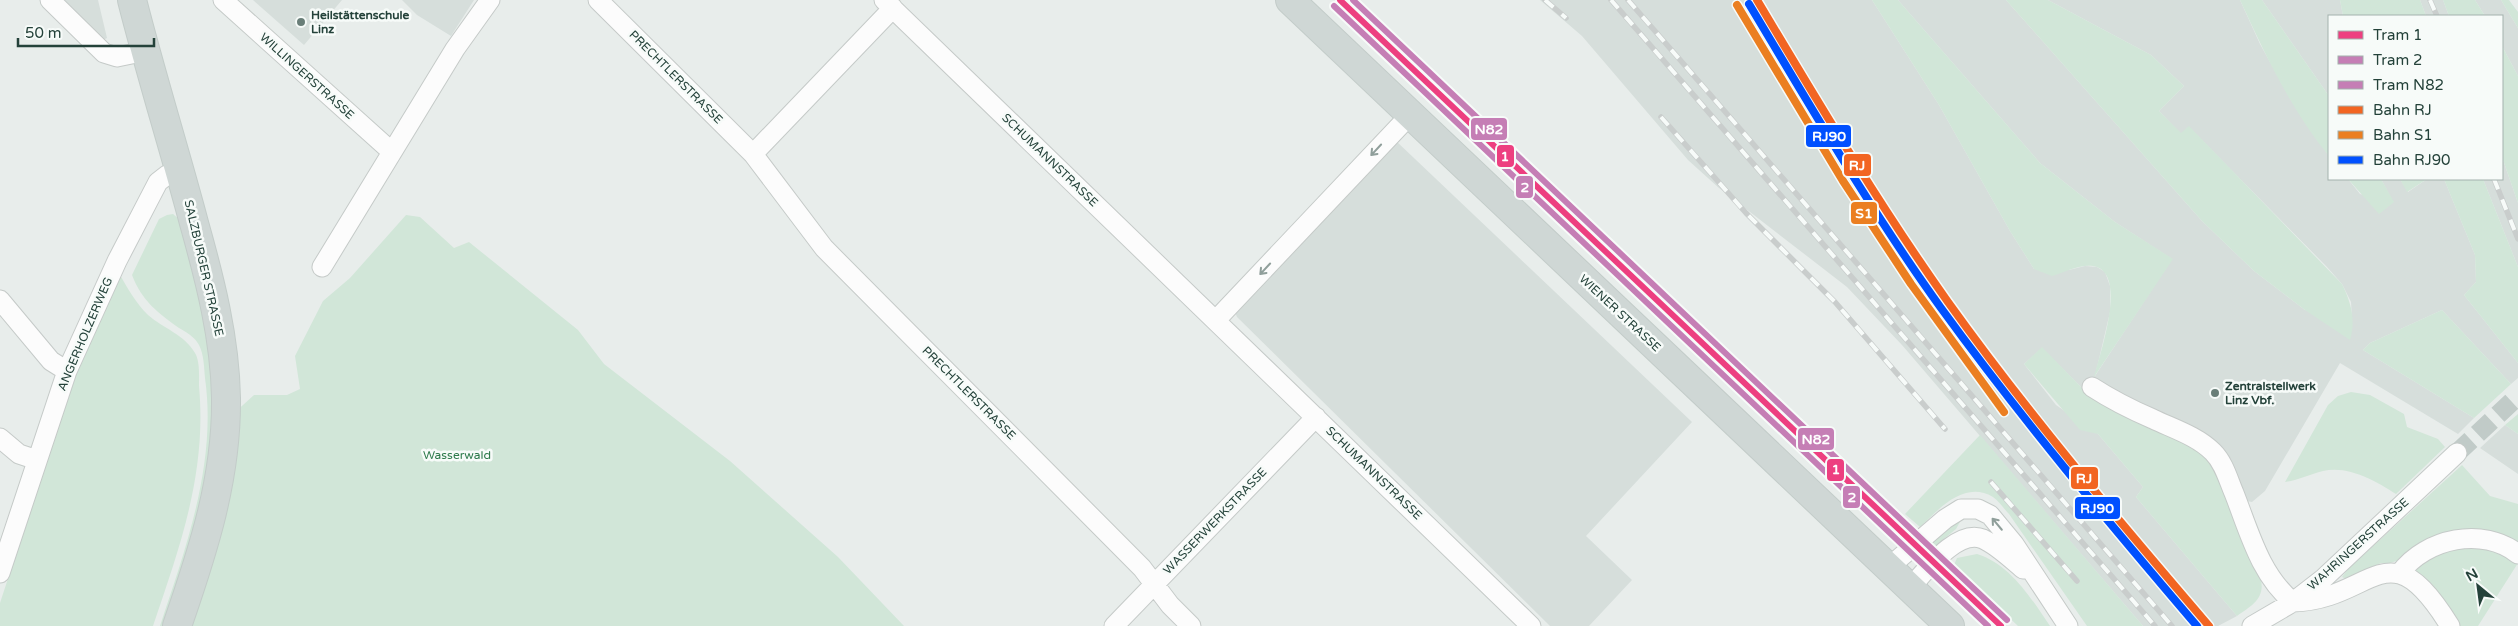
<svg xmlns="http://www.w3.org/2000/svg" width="2518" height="626" font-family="'Varela Round',sans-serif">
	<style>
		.built { fill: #d6dedb }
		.green { fill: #d1e6d8 }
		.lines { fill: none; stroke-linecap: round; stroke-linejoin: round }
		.street-tunnel { stroke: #c1cbc8; stroke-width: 19; stroke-dasharray: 19 9; stroke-linecap: butt }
		.street-casing { stroke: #c5cac8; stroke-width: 21 }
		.primary-casing { stroke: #c3ccc9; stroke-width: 30 }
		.street { stroke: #fcfcfc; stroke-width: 19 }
		.primary { stroke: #cfd7d5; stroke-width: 28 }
		.rail-casing { stroke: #c9cdcc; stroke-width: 5.5 }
		.rail { stroke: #f7fbf9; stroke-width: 4; stroke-dasharray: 11; stroke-linecap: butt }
		.rail-1-casing { stroke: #f7fbf9; stroke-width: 11 }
		.rail-2-casing { stroke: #f7fbf9; stroke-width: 11 }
		.rail-3-casing { stroke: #f7fbf9; stroke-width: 11 }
		.rail-1 { stroke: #f26522; stroke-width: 8 }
		.rail-2 { stroke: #eb7f21; stroke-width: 8 }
		.rail-3 { stroke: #0050ff; stroke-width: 8 }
		.tram-1-casing { stroke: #f7fbf9; stroke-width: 10 }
		.tram-2-casing { stroke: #f7fbf9; stroke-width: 10 }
		.tram-3-casing { stroke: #f7fbf9; stroke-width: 10 }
		.tram-1 { stroke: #ed3f80; stroke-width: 6 }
		.tram-2 { stroke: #c57eb5; stroke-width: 6 }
		.tram-3 { stroke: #c57eb5; stroke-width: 6 }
		.oneway { stroke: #909f9b }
		.poi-dot { fill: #697e78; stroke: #f7fbf9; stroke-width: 2 }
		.labels { text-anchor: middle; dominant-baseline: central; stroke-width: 5; stroke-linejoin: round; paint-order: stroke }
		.poi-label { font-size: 12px; font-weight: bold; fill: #24423a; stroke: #f7fbf9; text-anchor: start }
		.street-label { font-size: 12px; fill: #24423a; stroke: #f7fbf9 }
		.park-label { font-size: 12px; fill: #2d7a4b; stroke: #f7fbf9 }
		.line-badge { stroke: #f7fbf9; stroke-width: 2 }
		.badge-label { font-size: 14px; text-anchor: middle; font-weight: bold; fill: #fff }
	</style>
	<rect width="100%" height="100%" fill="#e8edeb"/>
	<!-- built -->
	<path class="built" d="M61,0H98L107,38L101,41Z
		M253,0H342L304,45Z
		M402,0H474L451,36L417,15Z
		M1540,0H1872L1939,105L2010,231L2034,269L2069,270L2085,266L2097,267L2105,272L2110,286V312L2095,376L2172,259L2115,222L2040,163L1898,0H2006L2202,221L2254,271L2305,310L2352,318L2351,302L2342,284L2327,267L2189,127L2181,134L2159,111L2184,86L2151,55L2048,0H2240L2260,44L2291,100L2329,156V179H2348L2360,194L2393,202L2381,179H2400L2408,192L2427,179H2444L2475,255L2476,282L2464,295L2518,363V378L2511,384L2442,310L2370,343L2363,350L2474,418L2458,434L2340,363L2265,491L2252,502L2246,501L2094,378L2085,391L2042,348L2024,364L2056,405L2098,434L2143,487L2136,497L2237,616L2218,626H2143L1902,345L1847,287L1719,188L1688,160L1582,36Z
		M2262,0H2340L2343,16H2329V96Z
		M2420,0H2443L2449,16H2426Z
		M2475,0H2501L2518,28V76L2502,46V16H2485Z
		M1395,140L1692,422L1586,536L1632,580L1589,626H1550L1237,317L1235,312Z
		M2502,157L2518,203V267L2483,179H2502Z
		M2505,425L2518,434V474L2480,448Z"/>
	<!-- green -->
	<path class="green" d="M1872,0H1898L2040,163L2115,222L2173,259L2094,377C2099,356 2127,278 2097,267C2083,262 2065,272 2052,276L2034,269L2010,231L1939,105Z
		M2006,0H2048L2151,55L2184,86L2159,111L2181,133L2189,126L2342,284C2351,302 2356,320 2350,340L2305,310L2254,271L2202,221Z
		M2240,0H2262L2329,96V156C2291,110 2265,54 2240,0Z
		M2340,0H2420L2426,16H2343Z
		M2443,0H2475L2485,16H2449Z
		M2501,0H2509L2518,12V28Z
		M2502,46L2518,76V203L2502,157Z
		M2348,179H2381L2394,202L2379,214Z
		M2400,179H2427L2407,192Z
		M2444,179H2483L2518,267V363L2464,295L2476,282L2475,255Z
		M173,214L180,220L202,292L215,396L209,485L167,626H160C186,547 217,463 205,378C204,367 204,355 199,345C195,337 186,332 179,328C158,313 142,301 132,275L159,219L167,215Z
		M406,215L420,217L454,248L469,242L578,330L604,364L730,461L838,557L904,626H184L232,415L254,395H287L300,389L295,356L323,301L350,278Z
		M120,275C128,289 136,303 148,315C163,328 185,335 195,353C200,361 199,376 199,386C207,473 180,546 153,626H0V603L80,359Z
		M2442,310L2511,384L2474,418L2363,350L2370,343Z
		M2042,347L2085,391L2191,444L2215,466L2237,528L2261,580C2265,599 2251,606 2237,616L2136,497L2143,487L2098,434L2080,430L2024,364Z
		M2351,392L2370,395L2404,414L2407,427L2438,439L2445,447L2396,494C2376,481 2348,465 2323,471C2310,474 2299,480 2285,482L2328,405L2338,396Z
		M2518,414V434L2505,425Z
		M1980,435L2143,626H2087L2009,514C2004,509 1999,501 1993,497C1964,480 1939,509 1920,527L1905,514Z
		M2462,465L2490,496L2518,504V546L2489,532L2390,563H2381L2346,579L2342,577L2348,569Z
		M1961,520L1956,529L1934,547L1930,543Z
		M2463,543L2498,548L2518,563L2478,626H2459C2447,605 2437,584 2416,571L2415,566Z
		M1977,554C2010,564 2031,598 2050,626H2018L1954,565L1957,558Z"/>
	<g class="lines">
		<!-- street-tunnel -->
		<path class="street-tunnel" d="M2457,453L2518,396"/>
		<!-- street casing -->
		<g class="street-casing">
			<path id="street" d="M50,0L104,53L117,57L146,51
				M223,0L392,152
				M598,0L753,154L824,248L1142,568L1170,605L1191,626
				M884,0L1531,626
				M753,154L893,8
				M322,267L455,49L490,0
				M0,300L51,361L67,371
				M1216,320L1410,115
				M2092,387C2112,400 2132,410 2153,419C2174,429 2197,436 2213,452C2224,463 2228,479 2234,493C2249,531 2260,575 2293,602C2374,600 2387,524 2450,626
				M0,438L19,454L37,460
				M1888,568L1945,519L1961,509H1978L1990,515L2014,544L2068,626
				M0,573L67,371L117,261L158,182L167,175L180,170
				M2400,573C2426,538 2483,526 2518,554
				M1910,588C1925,572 1957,528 1983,539C1998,546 2011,559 2023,569
				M1114,626L1316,417
				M2252,626L2293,602L2324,578L2457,453"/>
		</g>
		<!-- primary casing -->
		<g class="primary-casing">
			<path id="primary" d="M132,0C151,75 174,148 194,223C210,280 225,338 226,398C227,478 203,551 177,626
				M1290,0L1950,626"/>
		</g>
		<!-- street -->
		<use href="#street" class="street"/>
		<!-- primary -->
		<use href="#primary" class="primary"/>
		<!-- rail casing -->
		<g class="rail-casing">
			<path id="rail" d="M1545,0L1566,18
				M1611,0L2155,626
				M1628,0L2172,626
				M2430,0L2437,16
				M1661,117L1746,213L1835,302L1945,429
				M2494,179L2518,239
				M1991,482L2077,581"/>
		</g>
		<!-- rail -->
		<use href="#rail" class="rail"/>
		<!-- rail-1 casing -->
		<g class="rail-1-casing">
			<path id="rail-1" d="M1757,0C1818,102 1879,205 1948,302C2029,415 2119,521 2209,626"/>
		</g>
		<!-- rail-2 casing -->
		<g class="rail-2-casing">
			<path id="rail-2" d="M1737,5L1843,181L1911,284L2004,412"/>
		</g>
		<!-- rail-3 casing -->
		<g class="rail-3-casing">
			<path id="rail-3" d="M1749,4C1811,107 1871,211 1941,308C2021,418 2109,523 2197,626"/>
		</g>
		<!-- rail-1 -->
		<use href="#rail-1" class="rail-1"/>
		<!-- rail-2 -->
		<use href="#rail-2" class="rail-2"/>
		<!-- rail-3 -->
		<use href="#rail-3" class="rail-3"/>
		<!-- tram-1 casing -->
		<g class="tram-1-casing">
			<path id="tram-1" d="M1340,0L2001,626"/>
		</g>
		<!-- tram-2 casing -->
		<g class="tram-2-casing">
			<path id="tram-2" d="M1334,6L1988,626"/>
		</g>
		<!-- tram-3 casing -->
		<g class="tram-3-casing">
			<path id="tram-3" d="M1353,0L2007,620"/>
		</g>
		<!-- tram-1 -->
		<use href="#tram-1" class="tram-1"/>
		<!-- tram-2 -->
		<use href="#tram-2" class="tram-2"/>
		<!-- tram-3 -->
		<use href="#tram-3" class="tram-3"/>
	</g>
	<!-- one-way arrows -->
	<defs><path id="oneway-shaft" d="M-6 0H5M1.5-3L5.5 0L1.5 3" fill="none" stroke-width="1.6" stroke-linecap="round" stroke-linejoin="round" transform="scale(1.25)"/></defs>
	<g class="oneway">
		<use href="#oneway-shaft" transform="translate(1376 150) rotate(133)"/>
		<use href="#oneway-shaft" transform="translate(1265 269) rotate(133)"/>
		<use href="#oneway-shaft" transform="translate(1997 524) rotate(-130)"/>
	</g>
	<!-- markers -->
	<g class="poi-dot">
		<circle cx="301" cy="22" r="5"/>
		<circle cx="2215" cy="393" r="5"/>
	</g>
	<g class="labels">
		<!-- poi labels -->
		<g class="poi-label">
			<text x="311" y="15">Heilstättenschule<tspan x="311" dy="14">Linz</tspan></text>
			<text x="2225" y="386">Zentralstellwerk<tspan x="2225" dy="14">Linz Vbf.</tspan></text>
		</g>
		<!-- street labels -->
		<g class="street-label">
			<text transform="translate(307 76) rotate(42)">WILLINGERSTRASSE</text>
			<text transform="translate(676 77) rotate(45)">PRECHTLERSTRASSE</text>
			<text transform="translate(1050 160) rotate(44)">SCHUMANNSTRASSE</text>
			<text transform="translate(204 268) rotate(77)">SALZBURGER STRASSE</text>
			<text transform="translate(1620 313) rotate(43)">WIENER STRASSE</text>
			<text transform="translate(85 334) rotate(-67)">ANGERHOLZERWEG</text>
			<text transform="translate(969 393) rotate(45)">PRECHTLERSTRASSE</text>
			<text transform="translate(1374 473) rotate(44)">SCHUMANNSTRASSE</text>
			<text transform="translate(1215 521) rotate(-46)">WASSERWERKSTRASSE</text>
			<text transform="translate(2358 544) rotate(-42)">WAHRINGERSTRASSE</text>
		</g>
		<!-- park labels -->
		<g class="park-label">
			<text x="457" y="455">Wasserwald</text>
		</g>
	</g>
	<g class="line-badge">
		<rect x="1470" y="117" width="38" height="24" rx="5" fill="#c57eb5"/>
		<rect x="1805" y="124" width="47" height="24" rx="5" fill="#0050ff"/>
		<rect x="1496" y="144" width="19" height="24" rx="5" fill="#ed3f80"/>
		<rect x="1843" y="153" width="29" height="24" rx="5" fill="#f26522"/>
		<rect x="1515" y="175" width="19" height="24" rx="5" fill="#c57eb5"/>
		<rect x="1850" y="201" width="28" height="24" rx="5" fill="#eb7f21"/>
		<rect x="1797" y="427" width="38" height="24" rx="5" fill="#c57eb5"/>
		<rect x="1826" y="458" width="19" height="24" rx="5" fill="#ed3f80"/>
		<rect x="2070" y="466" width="29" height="24" rx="5" fill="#f26522"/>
		<rect x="1842" y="485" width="19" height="24" rx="5" fill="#c57eb5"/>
		<rect x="2074" y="496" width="47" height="24" rx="5" fill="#0050ff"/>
	</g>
	<g class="badge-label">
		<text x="1489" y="134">N82</text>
		<text x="1829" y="141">RJ90</text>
		<text x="1505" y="161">1</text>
		<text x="1857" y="170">RJ</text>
		<text x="1525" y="192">2</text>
		<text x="1864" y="218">S1</text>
		<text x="1816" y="444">N82</text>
		<text x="1836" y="474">1</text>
		<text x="2084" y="483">RJ</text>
		<text x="1852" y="502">2</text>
		<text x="2097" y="513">RJ90</text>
	</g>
	<!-- legend -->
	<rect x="2328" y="15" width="175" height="165" fill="#f7fbf9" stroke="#a3b1ad"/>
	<rect x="2338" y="31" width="25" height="8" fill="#ed3f80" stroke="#a3b1ad"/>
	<text x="2373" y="40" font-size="15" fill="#24423a">Tram 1</text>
	<rect x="2338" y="56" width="25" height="8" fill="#c57eb5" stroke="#a3b1ad"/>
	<text x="2373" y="65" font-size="15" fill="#24423a">Tram 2</text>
	<rect x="2338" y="81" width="25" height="8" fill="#c57eb5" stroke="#a3b1ad"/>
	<text x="2373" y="90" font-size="15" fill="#24423a">Tram N82</text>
	<rect x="2338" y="106" width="25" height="8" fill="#f26522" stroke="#a3b1ad"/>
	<text x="2373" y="115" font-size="15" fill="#24423a">Bahn RJ</text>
	<rect x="2338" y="131" width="25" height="8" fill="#eb7f21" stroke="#a3b1ad"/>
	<text x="2373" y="140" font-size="15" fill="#24423a">Bahn S1</text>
	<rect x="2338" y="156" width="25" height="8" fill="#0050ff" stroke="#a3b1ad"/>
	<text x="2373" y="165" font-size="15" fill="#24423a">Bahn RJ90</text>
	<!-- north arrow -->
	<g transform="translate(2478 586) rotate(331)" stroke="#f7fbf9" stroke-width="4" paint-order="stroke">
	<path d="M0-4L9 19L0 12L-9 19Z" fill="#24423a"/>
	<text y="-8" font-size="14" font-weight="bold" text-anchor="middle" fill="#24423a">N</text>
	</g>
	<!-- scale -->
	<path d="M18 38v8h136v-8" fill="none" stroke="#24423a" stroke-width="2.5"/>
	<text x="25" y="38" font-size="15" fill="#24423a" stroke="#f7fbf9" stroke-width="4" paint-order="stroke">50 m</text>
</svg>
